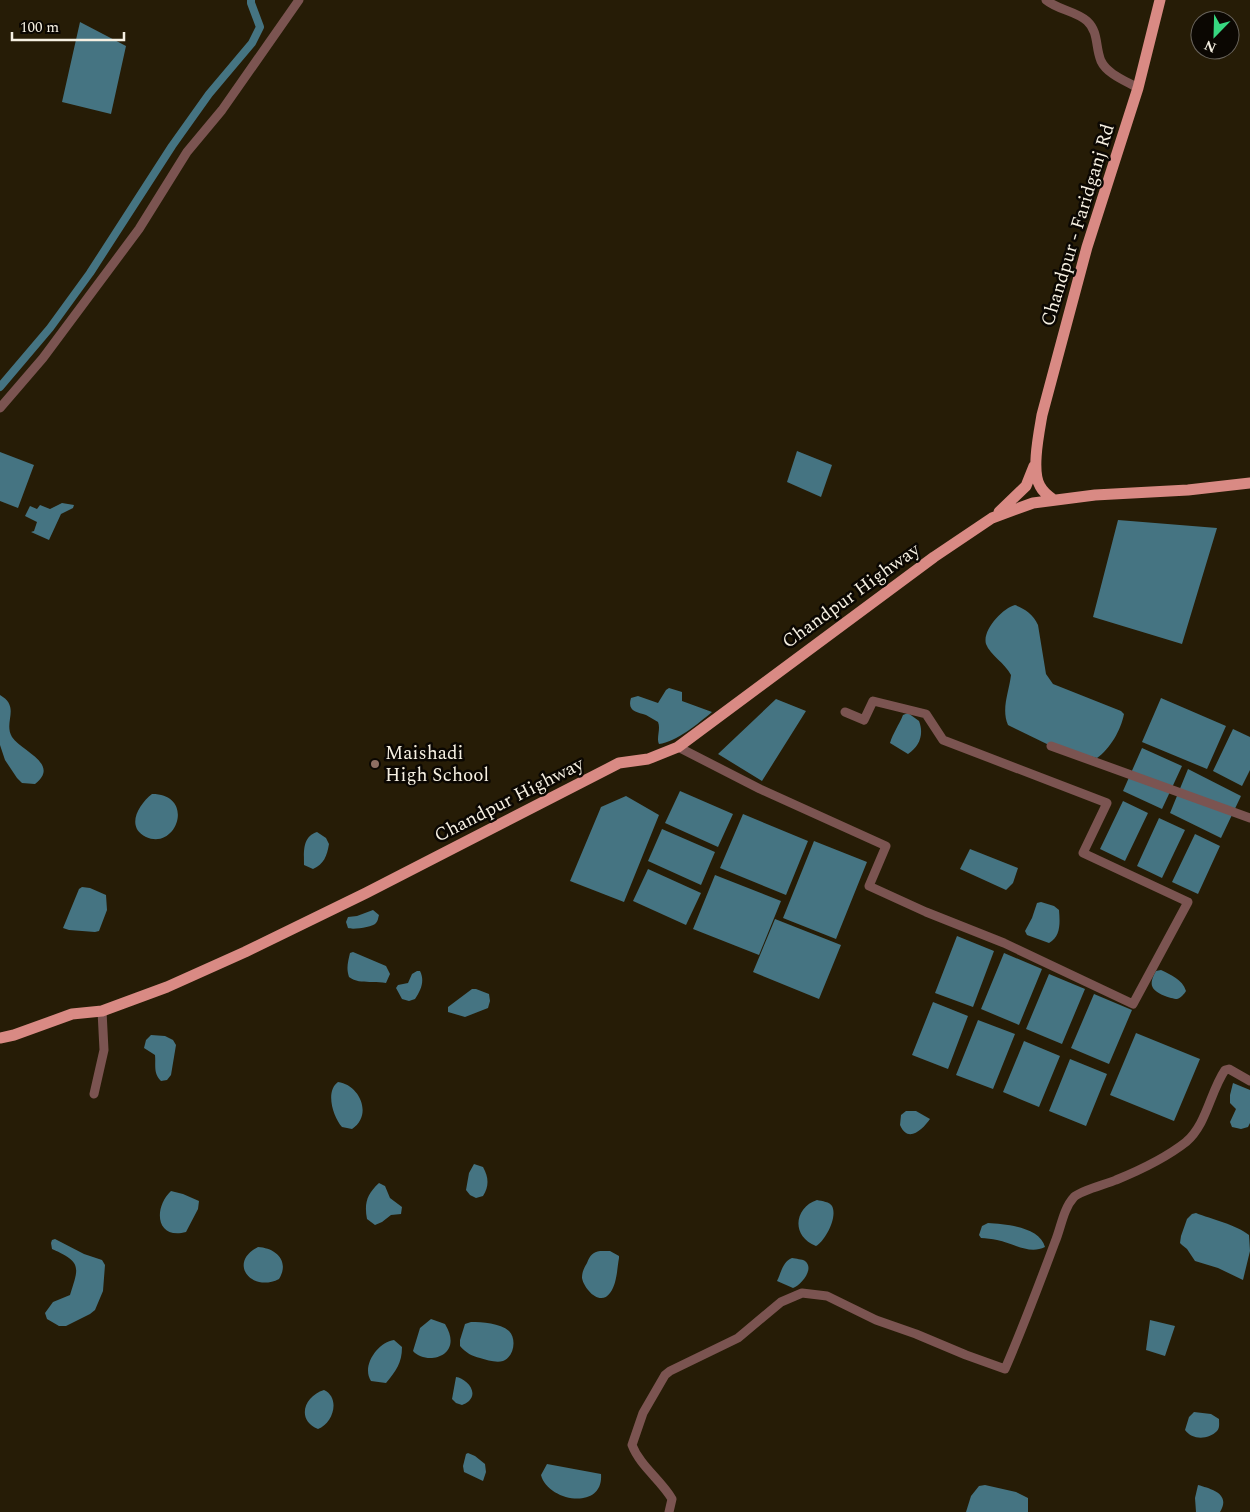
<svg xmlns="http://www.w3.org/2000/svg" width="1250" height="1512" font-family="Spectral,serif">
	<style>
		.water { fill: #457482 }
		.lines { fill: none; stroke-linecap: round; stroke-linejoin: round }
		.canal { stroke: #457482; stroke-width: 8 }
		.minor { stroke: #7b5451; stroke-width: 9 }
		.major { stroke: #d98a84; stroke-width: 11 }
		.education-dot { fill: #8d6e63; stroke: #0b0702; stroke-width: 2 }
		.labels { text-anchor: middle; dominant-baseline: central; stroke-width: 5; stroke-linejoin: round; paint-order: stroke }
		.street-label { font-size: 19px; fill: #f6f0e2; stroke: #0b0702 }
		.poi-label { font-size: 19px; fill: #f6f0e2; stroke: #0b0702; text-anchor: start }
	</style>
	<rect width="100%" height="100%" fill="#261c06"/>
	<!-- water -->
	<path class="water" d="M80,22L126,46L111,114L62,102Z
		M797,451L832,465L821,497L787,482Z
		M0,452L34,465L18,508L0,501Z
		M62,503L74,505L73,508L61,514L49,540L31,532L34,531L37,522L25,516L30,506L37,509L40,505L50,509Z
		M1118,520L1217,528L1182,644L1093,617Z
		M1015,605C1025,609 1033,614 1038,625L1046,674L1053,684L1121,711L1124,714C1121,730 1110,749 1097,758L1051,746L1008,725C1001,709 1009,692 1011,675C1005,663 990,655 986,644C982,630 1003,608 1015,605Z
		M669,688L682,692V701L712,712C699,723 676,742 659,744C656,738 661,729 658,722C654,720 650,717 646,715C636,712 627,711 631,698L638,696L658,703L666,690Z
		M0,695C21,707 3,722 12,737C21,751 61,764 35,784L22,783L17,778L5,760L0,745Z
		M1161,698L1226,726L1207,769L1142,742Z
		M776,699L806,711L762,781L718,754Z
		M908,713L919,721C924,734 920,746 908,754L890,743C893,733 899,725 903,715Z
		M1233,729L1250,737V770L1242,786L1213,771Z
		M1142,748L1182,766L1162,809L1123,791Z
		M1188,769L1241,796L1221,838L1170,813Z
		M680,791L733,814L718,847L665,823Z
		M152,794C196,794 177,851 146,837C125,827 139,804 152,794Z
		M626,796L659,815L624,902L570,881L601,807Z
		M1123,801L1148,813L1125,861L1100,849Z
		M743,814L808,841L786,895L720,868Z
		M1159,818L1185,830L1162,878L1137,866Z
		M662,829L715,852L701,885L648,861Z
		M317,832L326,838L329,844C327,856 324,864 313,869L304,865C304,852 302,837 317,832Z
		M1195,834L1220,846L1198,894L1172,882Z
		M814,841L867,862L836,939L783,918Z
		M970,849L1018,868L1013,883L1006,890L960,869Z
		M648,869L701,893L686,925L633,901Z
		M715,875L781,901L759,955L693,929Z
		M82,887L90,888L106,895L107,910L99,931L95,932L69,930L63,928L79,889Z
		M1041,902L1054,906L1059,910C1060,923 1061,936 1049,943L1027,935L1025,931L1032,918L1037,903Z
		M373,910L379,915C378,918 378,921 376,923C373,927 353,930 348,928L346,922L348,917L357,916Z
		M775,919L841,945L819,999L753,972Z
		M957,936L994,951L973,1007L935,993Z
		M353,952L386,966L390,974L386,983C373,980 360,985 349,977C346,968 348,962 350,953Z
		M1004,953L1042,969L1019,1025L981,1009Z
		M1161,970C1171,975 1182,979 1186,991C1184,994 1181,998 1177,999C1174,999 1168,997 1165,996C1151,990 1148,985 1156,971Z
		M417,971H420C425,981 421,990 415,999L409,1001L402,999L396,988L398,985L408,983L412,974Z
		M1049,974L1085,989L1062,1044L1026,1029Z
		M472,989H476L489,994L490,1001L488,1008L465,1017L448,1012V1007Z
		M1094,994L1132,1010L1109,1064L1071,1048Z
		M933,1002L968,1016L948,1069L912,1055Z
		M978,1020L1015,1034L993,1089L956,1075Z
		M1136,1033L1200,1059L1174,1121L1110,1095Z
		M151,1035L165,1036L173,1040L176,1045L171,1075L167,1080L161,1081C153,1073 156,1065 155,1055L144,1048L146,1040Z
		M1024,1041L1060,1056L1039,1107L1003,1092Z
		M1070,1059L1107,1074L1086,1126L1049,1111Z
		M338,1082C360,1085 373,1115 352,1129L342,1127C333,1117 325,1091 338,1082Z
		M1233,1083L1250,1090V1123L1248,1127L1241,1129L1232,1127L1230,1122L1236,1109L1230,1103V1095Z
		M906,1111H916L930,1119C923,1129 908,1144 900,1125L901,1115Z
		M474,1164L483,1167C489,1178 489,1186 483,1196L476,1198L470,1195L466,1190L469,1173Z
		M379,1183L385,1186L390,1198L402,1207L401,1214L391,1215L382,1222L375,1225L367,1219C364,1203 367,1194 379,1183Z
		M171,1191L183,1194L199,1201L198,1209L186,1232C156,1240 153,1208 171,1191Z
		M817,1200C822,1201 830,1202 832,1206C838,1217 825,1241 816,1246C790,1236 795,1207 817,1200Z
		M1196,1213C1211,1219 1237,1225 1249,1235L1250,1251L1243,1280L1218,1268L1195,1261L1187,1249L1182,1245L1180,1243L1181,1236L1187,1219L1192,1214Z
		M988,1223C1006,1224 1040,1227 1045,1247C1029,1255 1013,1243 997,1240C992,1239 986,1238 981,1238L979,1235L982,1226Z
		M55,1239L84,1254L102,1260L105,1265L103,1291L95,1310L90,1314L66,1326H59L47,1319L45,1313L53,1302L70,1295C79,1267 82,1262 52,1249L51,1243L52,1240Z
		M258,1247C276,1248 290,1261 279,1279C252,1293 227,1263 258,1247Z
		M600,1251H610L619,1256V1258C617,1269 617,1284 610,1293C600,1307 584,1289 582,1278C582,1272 584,1268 587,1263C590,1255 593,1252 600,1251Z
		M792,1258C796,1259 802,1259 805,1261C815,1269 801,1285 793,1288L777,1281C781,1273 783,1261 792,1258Z
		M431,1319L445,1324C465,1357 426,1366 413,1351L420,1328Z
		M1150,1320L1175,1326L1165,1356L1146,1350Z
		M471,1322C482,1322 500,1323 509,1331C517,1339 514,1357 503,1361C496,1363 487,1360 480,1358C472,1356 466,1353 460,1346V1340L465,1324Z
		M394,1340L402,1347C402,1363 396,1371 386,1383L371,1381C361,1366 378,1342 394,1340Z
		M456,1377C465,1378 479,1391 469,1401C467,1403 464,1404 462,1405L456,1403L452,1399Z
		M324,1390C341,1398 333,1424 318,1429C296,1420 304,1396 324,1390Z
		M1194,1412L1211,1414L1219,1419C1219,1423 1220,1428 1217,1431C1208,1440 1192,1440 1185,1430L1189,1417Z
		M468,1453L475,1456L485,1464L486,1472L483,1481L464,1472L463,1466L466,1454Z
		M547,1464L601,1474C604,1511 548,1502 541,1475Z
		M985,1485L1016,1492L1028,1498V1512H966L971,1496L979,1486Z
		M1198,1485C1212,1489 1231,1494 1220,1512H1196L1195,1498Z"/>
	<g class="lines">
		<!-- canal -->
		<path class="canal" d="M0,387L50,328L90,273L172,146L209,94L252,43L260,27L251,3V0"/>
		<!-- minor -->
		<path class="minor" d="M1046,0C1058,10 1076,11 1087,21C1099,32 1095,47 1101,61C1107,74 1126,81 1138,88
			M0,408L43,358L139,229L187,152L222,110L299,0
			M1051,746L1250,818
			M678,747L760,789L886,846L869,886L926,912L1004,943L1133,1004L1188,902L1083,853L1107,803L943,740L926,714L873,701L864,720L845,712
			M94,1094L104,1050L102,1011
			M669,1512L672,1499C661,1480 640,1466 632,1445L643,1413L665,1375L670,1371L738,1338L781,1302L802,1293L827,1296L876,1320L916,1334L966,1355L1005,1369C1023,1327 1039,1285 1055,1242C1061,1228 1063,1209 1074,1197C1080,1191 1107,1184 1116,1180C1138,1171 1167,1157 1186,1142C1207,1124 1210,1092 1225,1070L1229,1069L1250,1081"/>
		<!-- major -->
		<path class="major" d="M1054,500C1048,496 1043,492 1040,486C1031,471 1039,433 1042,415L1087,247L1138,88L1160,0
			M999,512L1026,486L1034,466
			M0,1038L14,1035L72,1014L102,1011L167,987L245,952L366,893L619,763L648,759L678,747L934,557L992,518L1033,503L1095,495L1188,490L1250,483"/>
	</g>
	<!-- markers -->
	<circle class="education-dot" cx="375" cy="764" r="5"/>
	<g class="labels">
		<!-- street labels -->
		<g class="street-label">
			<text transform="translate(1078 225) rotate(-73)">Chandpur - Faridganj Rd</text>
			<text transform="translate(851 596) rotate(-36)">Chandpur Highway</text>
			<text transform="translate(509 800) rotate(-27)">Chandpur Highway</text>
		</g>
		<!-- poi labels -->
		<g class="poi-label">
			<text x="385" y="753">Maishadi<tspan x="385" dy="22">High School</tspan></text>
		</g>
	</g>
	<!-- north arrow -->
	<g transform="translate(1215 35) rotate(203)"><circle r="24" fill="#0b0702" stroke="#69645c"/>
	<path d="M0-4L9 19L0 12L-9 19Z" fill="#37d880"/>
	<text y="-8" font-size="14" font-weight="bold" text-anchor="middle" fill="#f6f0e2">N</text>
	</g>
	<!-- scale -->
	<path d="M12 32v8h112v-8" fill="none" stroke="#f6f0e2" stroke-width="2.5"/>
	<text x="20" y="32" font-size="15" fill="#f6f0e2" stroke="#0b0702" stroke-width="4" paint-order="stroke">100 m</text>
</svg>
